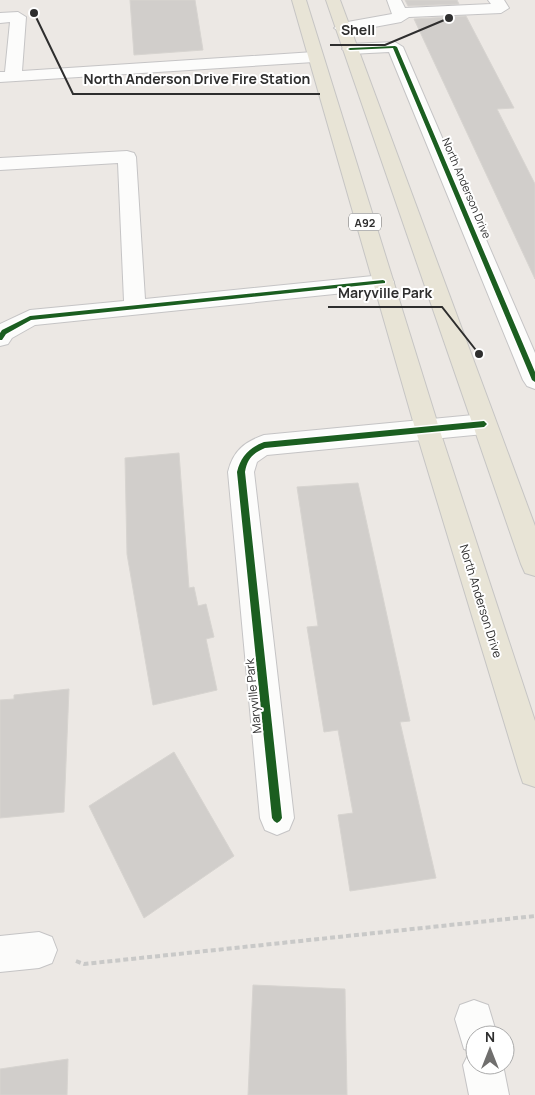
<svg xmlns="http://www.w3.org/2000/svg" width="535" height="1095" font-family="Manrope,sans-serif">
	<style>
		.building { fill: #d1cecb; stroke: #d7d4d0 }
		.lines { fill: none; stroke-linecap: round; stroke-linejoin: round }
		.minor-casing { stroke: #c5c4c5; stroke-width: 2 }
		.major-casing { stroke: #c6c5c4; stroke-width: 2 }
		.path { stroke: #c9c9c8; stroke-width: 4; stroke-dasharray: 5 3; stroke-linecap: butt }
		.minor { fill: #fcfcfb; fill-rule: evenodd }
		.major { fill: #e8e4d6; fill-rule: evenodd }
		.cycleway-casing { stroke: #fff; stroke-width: 3 }
		.cycleway { fill: #1b5e20; fill-rule: evenodd }
		.labels { text-anchor: middle; dominant-baseline: central; stroke-width: 4; stroke-linejoin: round; paint-order: stroke }
		.far-street-label { font-size: 11px; fill: #2e2e2e; stroke: #fff }
		.shield { fill: #fff; stroke: #6d6d6d; stroke-width: 1 }
		.shield-label { font-size: 11px; font-weight: bold; fill: #2e2e2e }
		.street-label { font-size: 12px; fill: #2e2e2e; stroke: #fff }
		.leader { fill: none; stroke: #2e2e2e; stroke-width: 2 }
		.callout-dot { fill: #2e2e2e; stroke: #fff; stroke-width: 2 }
		.callout-label { font-size: 14px; text-anchor: middle; font-weight: bold; fill: #2e2e2e; stroke: #fff; stroke-width: 4; stroke-linejoin: round; paint-order: stroke }
	</style>
	<rect width="100%" height="100%" fill="#ece8e4"/>
	<!-- building -->
	<path class="building" d="M130,0H195L203,50L134,55Z
		M405,0H457L459,4L408,6Z
		M466,16L514,108L497,109L535,184V279L414,19Z
		M179,453L189,588L194,587L198,606L206,604L214,637L206,639L217,690L153,705L127,554L125,458Z
		M358,483L410,721L400,722L436,878L350,891L338,815L353,813L338,730L324,732L307,627L318,626L297,487Z
		M69,689L64,812L0,818V700L14,699V695Z
		M174,752L234,856L144,918L89,806Z
		M253,985L345,989L347,1095H248Z
		M68,1059L67,1095H0V1069Z"/>
	<g class="lines">
		<!-- minor casing -->
		<g class="minor-casing">
			<path id="minor" d="M387,0H401L405,8L491,4L488,0H504L509,8L501,13L409,17L401,22L342,33L334,28L342,23L392,14Z
				M18,12L26,17L22,71L314,52L322,57L314,62L0,82V72H5L10,22L0,23V13Z
				M395,42L403,47L535,353V389L527,386L523,380L389,52L350,54L342,49L350,44Z
				M127,151L134,153L136,157L145,299L383,275L391,277L394,282L391,287L383,289L35,325L12,338L8,344L0,346V324L30,310L124,301L118,163L0,170V158Z
				M484,414L493,417L496,424L493,431L484,434L267,455L257,462L254,472L294,818L289,830L277,835L265,830L260,818L228,472C233,451 244,442 264,435Z
				M39,932L52,937L57,950L52,963L39,968L0,972V936Z
				M474,1000L488,1005L497,1035H475V1065H503L509,1095H469L463,1065L470,1051L464,1049L455,1019L460,1005Z"/>
		</g>
		<!-- major casing -->
		<g class="major-casing">
			<path id="major" d="M292,0H306L439,428L535,721V787L523,783L519,771L415,428Z
				M326,0H340L535,526V576L525,573L521,564Z"/>
		</g>
		<!-- path -->
		<path class="path" d="M76,961L84,964L535,916"/>
		<!-- minor -->
		<use href="#minor" class="minor"/>
		<!-- major -->
		<use href="#major" class="major"/>
		<!-- cycleway casing -->
		<g class="cycleway-casing">
			<path id="cycleway" d="M395,46L397,47L535,372V382L532,380L393,48L350,50L348,49L350,48Z
				M383,280L385,281V283L31,320L6,334L2,340H0V333L2,330L30,316Z
				M484,421L487,424L484,427L265,448C253,453 247,459 245,472L282,818L280,821L277,823L274,821L272,818L237,472C241,456 249,448 264,442Z"/>
		</g>
		<!-- cycleway -->
		<use href="#cycleway" class="cycleway"/>
	</g>
	<g class="labels">
		<!-- far-street labels -->
		<g class="far-street-label">
			<text transform="translate(467 188) rotate(67)">North Anderson Drive</text>
		</g>
		<!-- shield labels -->
		<rect class="shield" x="349" y="213.5" width="32" height="17" rx="4"/>
		<g class="shield-label">
			<text x="365" y="222">A92</text>
		</g>
		<!-- street labels -->
		<g class="street-label">
			<text transform="translate(481 601) rotate(73)">North Anderson Drive</text>
			<text transform="translate(253 696) rotate(-96)">Maryville Park</text>
		</g>
	</g>
	<!-- callouts -->
	<path class="leader" d="M449 18L385 45H330M34 13L73 94H320M479 354L442 307H328"/>
	<g class="callout-dot">
		<circle cx="449" cy="18" r="5"/>
		<circle cx="34" cy="13" r="5"/>
		<circle cx="479" cy="354" r="5"/>
	</g>
	<g class="callout-label">
		<text x="358" y="35">Shell</text>
		<text x="197" y="84">North Anderson Drive Fire Station</text>
		<text x="385" y="298">Maryville Park</text>
	</g>
	<!-- north arrow -->
	<g transform="translate(490 1050)"><circle r="24" fill="#ffffff" stroke="#ababab"/>
	<path d="M0-4L9 19L0 12L-9 19Z" fill="#706f6e"/>
	<text y="-8" font-size="14" font-weight="bold" text-anchor="middle" fill="#2e2e2e">N</text>
	</g>
</svg>
